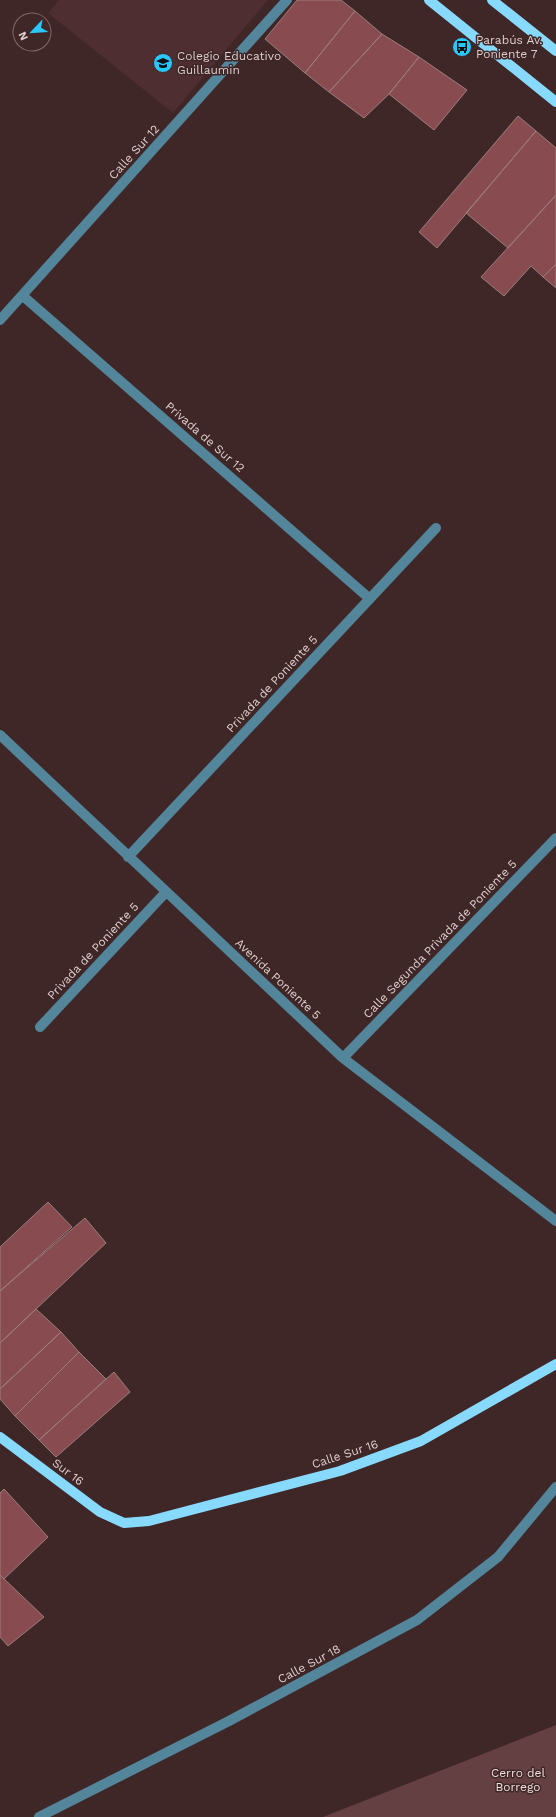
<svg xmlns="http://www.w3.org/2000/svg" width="556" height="1817" font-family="'Work Sans',sans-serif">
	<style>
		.built { fill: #4e2e30 }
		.green { fill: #644042 }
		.building { fill: #884c50; stroke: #9b7d7e }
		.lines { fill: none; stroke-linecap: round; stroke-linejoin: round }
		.minor { stroke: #53859b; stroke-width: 10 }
		.major { stroke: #87dafe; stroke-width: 10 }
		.labels { text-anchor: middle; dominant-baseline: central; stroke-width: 3; stroke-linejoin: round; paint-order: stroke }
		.poi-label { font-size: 12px; fill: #decece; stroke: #3f2627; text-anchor: start }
		.street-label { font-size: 12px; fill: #decece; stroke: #3f2627 }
		.park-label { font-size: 12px; fill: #f3dfdf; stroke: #3f2627 }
	</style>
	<rect width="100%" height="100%" fill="#3f2627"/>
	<!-- built -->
	<path class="built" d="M59,0H268L173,113L48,13Z"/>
	<!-- green -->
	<path class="green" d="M556,1725V1817H323Z"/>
	<!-- building -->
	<path class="building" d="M297,0H341L355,11L305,73L265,39Z
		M355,11L382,34L329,92L305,73Z
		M382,34L419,57L389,94L364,118L329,92Z
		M419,57L467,90L434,130L389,94Z
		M518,116L536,131L437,248L419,232Z
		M536,131L556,148V195L508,248L466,213Z
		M556,195V264L543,277L531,266L504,296L481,277Z
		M556,264V288L543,277Z
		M48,1202L72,1227L0,1291V1247Z
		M85,1218L106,1243L0,1343V1291Z
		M36,1309L61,1332L0,1389V1343Z
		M61,1332L79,1352L15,1416L0,1399V1389Z
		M79,1352L106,1379L39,1440L15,1416Z
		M114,1372L130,1392L56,1457L39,1440Z
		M4,1489L48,1537L4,1579L0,1575V1493Z
		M0,1575L44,1617L8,1646L0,1637Z"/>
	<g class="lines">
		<!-- minor -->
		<path class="minor" d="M23,296L370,599
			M0,320L287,0
			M0,735L343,1058L556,1221
			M128,857L436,528
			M40,1027L166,892
			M343,1058L556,838
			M39,1817L229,1721L417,1620L498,1557L556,1487"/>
		<!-- major -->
		<path class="major" d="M429,0L556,102
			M492,0L556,51
			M0,1437L100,1512L124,1523L149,1521L340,1471L421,1441L556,1364"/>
	</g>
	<!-- icons -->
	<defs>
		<g id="bus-disc" transform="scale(1)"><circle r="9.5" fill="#28c8ff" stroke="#3f2627"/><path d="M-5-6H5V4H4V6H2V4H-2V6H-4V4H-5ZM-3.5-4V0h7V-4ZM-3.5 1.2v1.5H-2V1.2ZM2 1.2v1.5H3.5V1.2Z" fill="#111"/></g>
		<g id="school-disc" transform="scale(1)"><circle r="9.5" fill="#28c8ff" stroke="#3f2627"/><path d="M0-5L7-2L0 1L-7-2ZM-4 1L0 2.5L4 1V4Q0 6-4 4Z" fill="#111"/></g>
	</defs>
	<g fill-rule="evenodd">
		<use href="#bus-disc" x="462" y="47"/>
		<use href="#school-disc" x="163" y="63"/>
	</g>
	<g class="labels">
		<!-- poi labels -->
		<g class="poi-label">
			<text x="476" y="40">Parabús Av.<tspan x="476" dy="14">Poniente 7</tspan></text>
			<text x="177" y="56">Colegio Educativo<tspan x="177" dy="14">Guillaumin</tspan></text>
		</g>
		<!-- street labels -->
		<g class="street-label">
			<text transform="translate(134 152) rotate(-48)">Calle Sur 12</text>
			<text transform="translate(205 437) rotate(41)">Privada de Sur 12</text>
			<text transform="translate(272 684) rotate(-47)">Privada de Poniente 5</text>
			<text transform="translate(440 939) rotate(-46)">Calle Segunda Privada de Poniente 5</text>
			<text transform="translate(93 951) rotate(-47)">Privada de Poniente 5</text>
			<text transform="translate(278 979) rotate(43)">Avenida Poniente 5</text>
			<text transform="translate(345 1454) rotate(-18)">Calle Sur 16</text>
			<text transform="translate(68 1472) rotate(37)">Sur 16</text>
			<text transform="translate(309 1664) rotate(-28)">Calle Sur 18</text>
		</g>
		<!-- park labels -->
		<g class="park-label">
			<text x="518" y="1773">Cerro del<tspan x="518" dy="14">Borrego</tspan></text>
		</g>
	</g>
	<!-- north arrow -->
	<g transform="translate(32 32) rotate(245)"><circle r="19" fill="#3f2627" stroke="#7f696a"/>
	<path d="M0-3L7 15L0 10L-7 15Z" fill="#28c8ff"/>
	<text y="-6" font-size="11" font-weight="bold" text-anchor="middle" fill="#decece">N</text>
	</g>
</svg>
